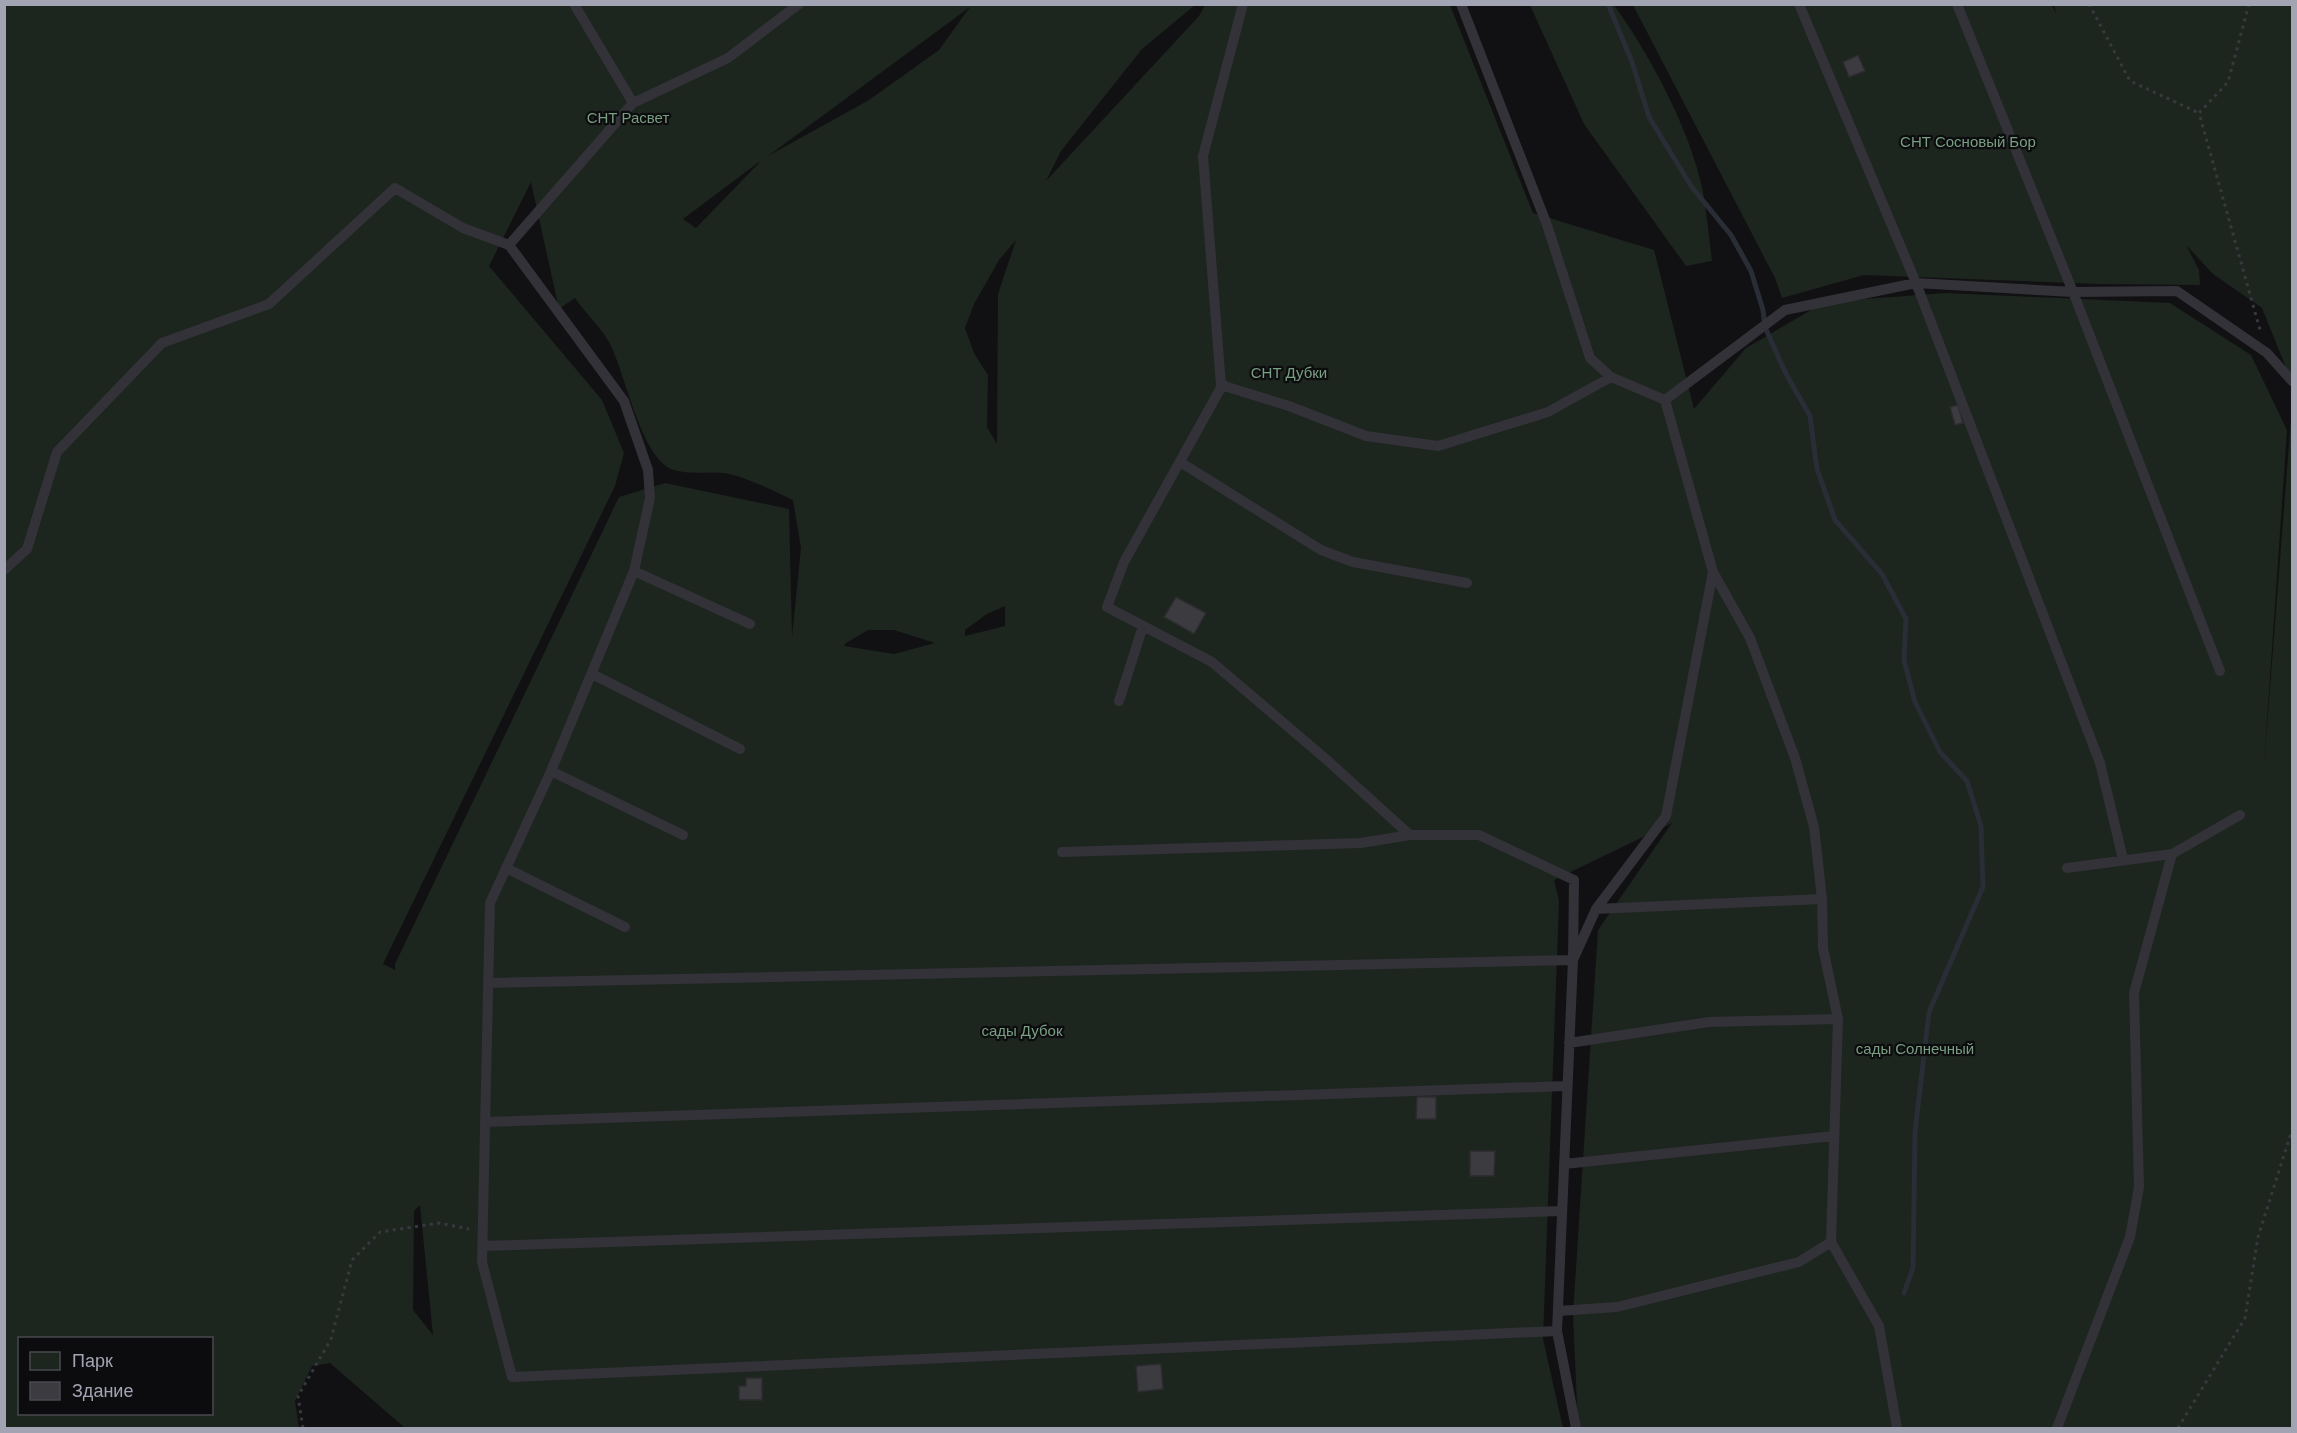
<svg xmlns="http://www.w3.org/2000/svg" width="2297" height="1433" font-family="'DM Sans',sans-serif">
	<style>
		.green { fill: #1d251f; fill-rule: evenodd }
		.lines { fill: none; stroke-linecap: round; stroke-linejoin: round }
		.stream { stroke: #282d36; stroke-width: 5 }
		.building { fill: #3c3b40; stroke: #2c2b2f; stroke-width: 1.5 }
		.path { stroke: #38393f; stroke-width: 3; stroke-dasharray: 3 4.5; stroke-linecap: butt }
		.lane { stroke: #323238; stroke-width: 10 }
		.labels { text-anchor: middle; dominant-baseline: central; stroke-width: 4.5; stroke-linejoin: round; paint-order: stroke }
		.park-label { font-size: 15px; fill: #799f83; stroke: #0c0c0e }
	</style>
	<rect width="100%" height="100%" fill="#111113"/>
	<!-- green -->
	<path class="green" d="M2051,4L2056,13L2054,5H2292V382L2262,308L2213,274L2186,245L2199,270L2200,285L2100,284L1864,275L1782,298L1775,278L1633,5Z
		M5,5H1195L1142,49L1061,151L1046,181L1199,16L1205,5H1450L1533,213L1654,250L1694,409L1746,348L1825,302L1946,293L2170,303L2251,355L2287,430L2264,765L2292,406V1428H1578L1573,1314L1598,930L1672,823L1554,880L1559,901L1543,1339L1563,1428H405L330,1363L312,1366L295,1401L299,1428H5ZM970,7L939,50L869,100L768,156ZM759,163L696,228L683,219L759,162ZM531,182L559,309L575,298C585,313 600,326 609,342C625,371 641,461 674,470C690,475 709,471 725,473C749,478 771,490 793,500L801,548L792,637L789,509L665,483L619,497L395,964V970L383,964L615,486L624,453L602,400L489,266ZM1016,240L998,294L997,444L987,427L988,375L974,353L965,328L974,304L999,260ZM1005,606V626L965,636V630L987,614ZM868,630H894L935,643L894,654L844,646L846,643ZM420,1205V1206L433,1335L413,1310L414,1211ZM20,1338H212V1414H20Z
		M1530,5H1614C1650,55 1691,131 1703,192C1707,215 1709,238 1712,261L1686,266L1584,124Z"/>
	<g class="lines">
		<!-- stream -->
		<path class="stream" d="M1608,4L1632,62L1649,117L1691,186L1731,235L1751,271L1763,310L1765,327L1786,374L1810,416L1817,469L1835,520L1882,574L1906,619L1904,660L1915,702L1940,752L1967,781L1981,826L1983,887L1929,1012L1915,1132L1913,1268L1904,1293"/>
	</g>
	<!-- building -->
	<path class="building" d="M1858,55L1865,71L1849,77L1843,62Z
		M1958,405L1963,423L1955,425L1950,407Z
		M1176,597L1206,613L1194,634L1164,617Z
		M1417,1097H1436V1119H1416Z
		M1470,1151H1495L1494,1176H1470Z
		M1161,1364L1163,1389L1138,1392L1136,1366Z
		M746,1378H762V1400H739V1386H746Z"/>
	<g class="lines">
		<!-- path -->
		<path class="path" d="M2089,4L2130,81L2199,113
			M2249,4L2228,82L2199,113L2260,330
			M303,1428L298,1396L331,1339L352,1260L380,1232L439,1223L469,1229
			M2178,1428L2245,1318L2258,1237L2292,1130"/>
		<!-- lane -->
		<path class="lane" d="M1243,4L1203,156L1221,385L1289,406L1366,436L1438,446L1548,412L1611,377
			M1461,4L1547,225L1590,358L1611,377L1665,400
			M1799,4L1916,283L2100,763L2123,859
			M1957,4L2073,292L2220,671
			M633,103L728,58L799,4
			M509,245L633,103L574,4
			M1180,462L1321,550L1353,562L1467,583
			M4,570L27,549L57,452L162,343L269,304L395,188L463,228L509,245L624,401L648,470L650,498L634,571L551,771L490,903L482,1262L512,1377L1557,1331
			M634,571L750,624
			M1713,572L1750,638L1795,758L1814,827L1822,899L1823,948L1838,1019L1831,1242L1879,1326L1897,1428
			M592,674L740,749
			M1119,701L1143,626
			M551,771L683,835
			M1062,852L1361,843L1410,835
			M506,868L625,927
			M2067,868L2172,854L2240,815
			M1596,909L1822,899
			M488,983L1573,960L1574,880L1479,835H1410L1327,760L1212,662L1107,607L1124,562L1223,384
			M1569,1043L1709,1022L1838,1019
			M485,1122L1567,1086
			M1564,1164L1834,1136
			M483,1246L1562,1211
			M1558,1311L1617,1307L1799,1262L1831,1242
			M1576,1428L1557,1331L1573,960L1596,909L1666,816L1713,572L1665,400L1785,310L1916,283L2073,292L2177,291L2267,353L2292,381
			M2057,1428L2130,1237L2139,1187L2134,993L2172,854"/>
	</g>
	<g class="labels">
		<!-- park labels -->
		<g class="park-label">
			<text x="628" y="118">СНТ Расвет</text>
			<text x="1968" y="142">СНТ Сосновый Бор</text>
			<text x="1289" y="373">СНТ Дубки</text>
			<text x="1022" y="1031">сады Дубок</text>
			<text x="1915" y="1049">сады Солнечный</text>
		</g>
	</g>
	<!-- border -->
	<rect width="2297" height="1433" fill="none" stroke="#a2a4b3" stroke-width="12"/>
	<!-- legend -->
	<rect x="18" y="1337" width="195" height="78" fill="#0c0c0e" stroke="#484950" stroke-width="1.5"/>
	<rect x="30" y="1352" width="30" height="18" fill="#1d251f" stroke="#484950" stroke-width="1.5"/>
	<text x="72" y="1367" font-size="18" fill="#a2a4b3">Парк</text>
	<rect x="30" y="1382" width="30" height="18" fill="#3c3b40" stroke="#484950" stroke-width="1.5"/>
	<text x="72" y="1397" font-size="18" fill="#a2a4b3">Здание</text>
</svg>
